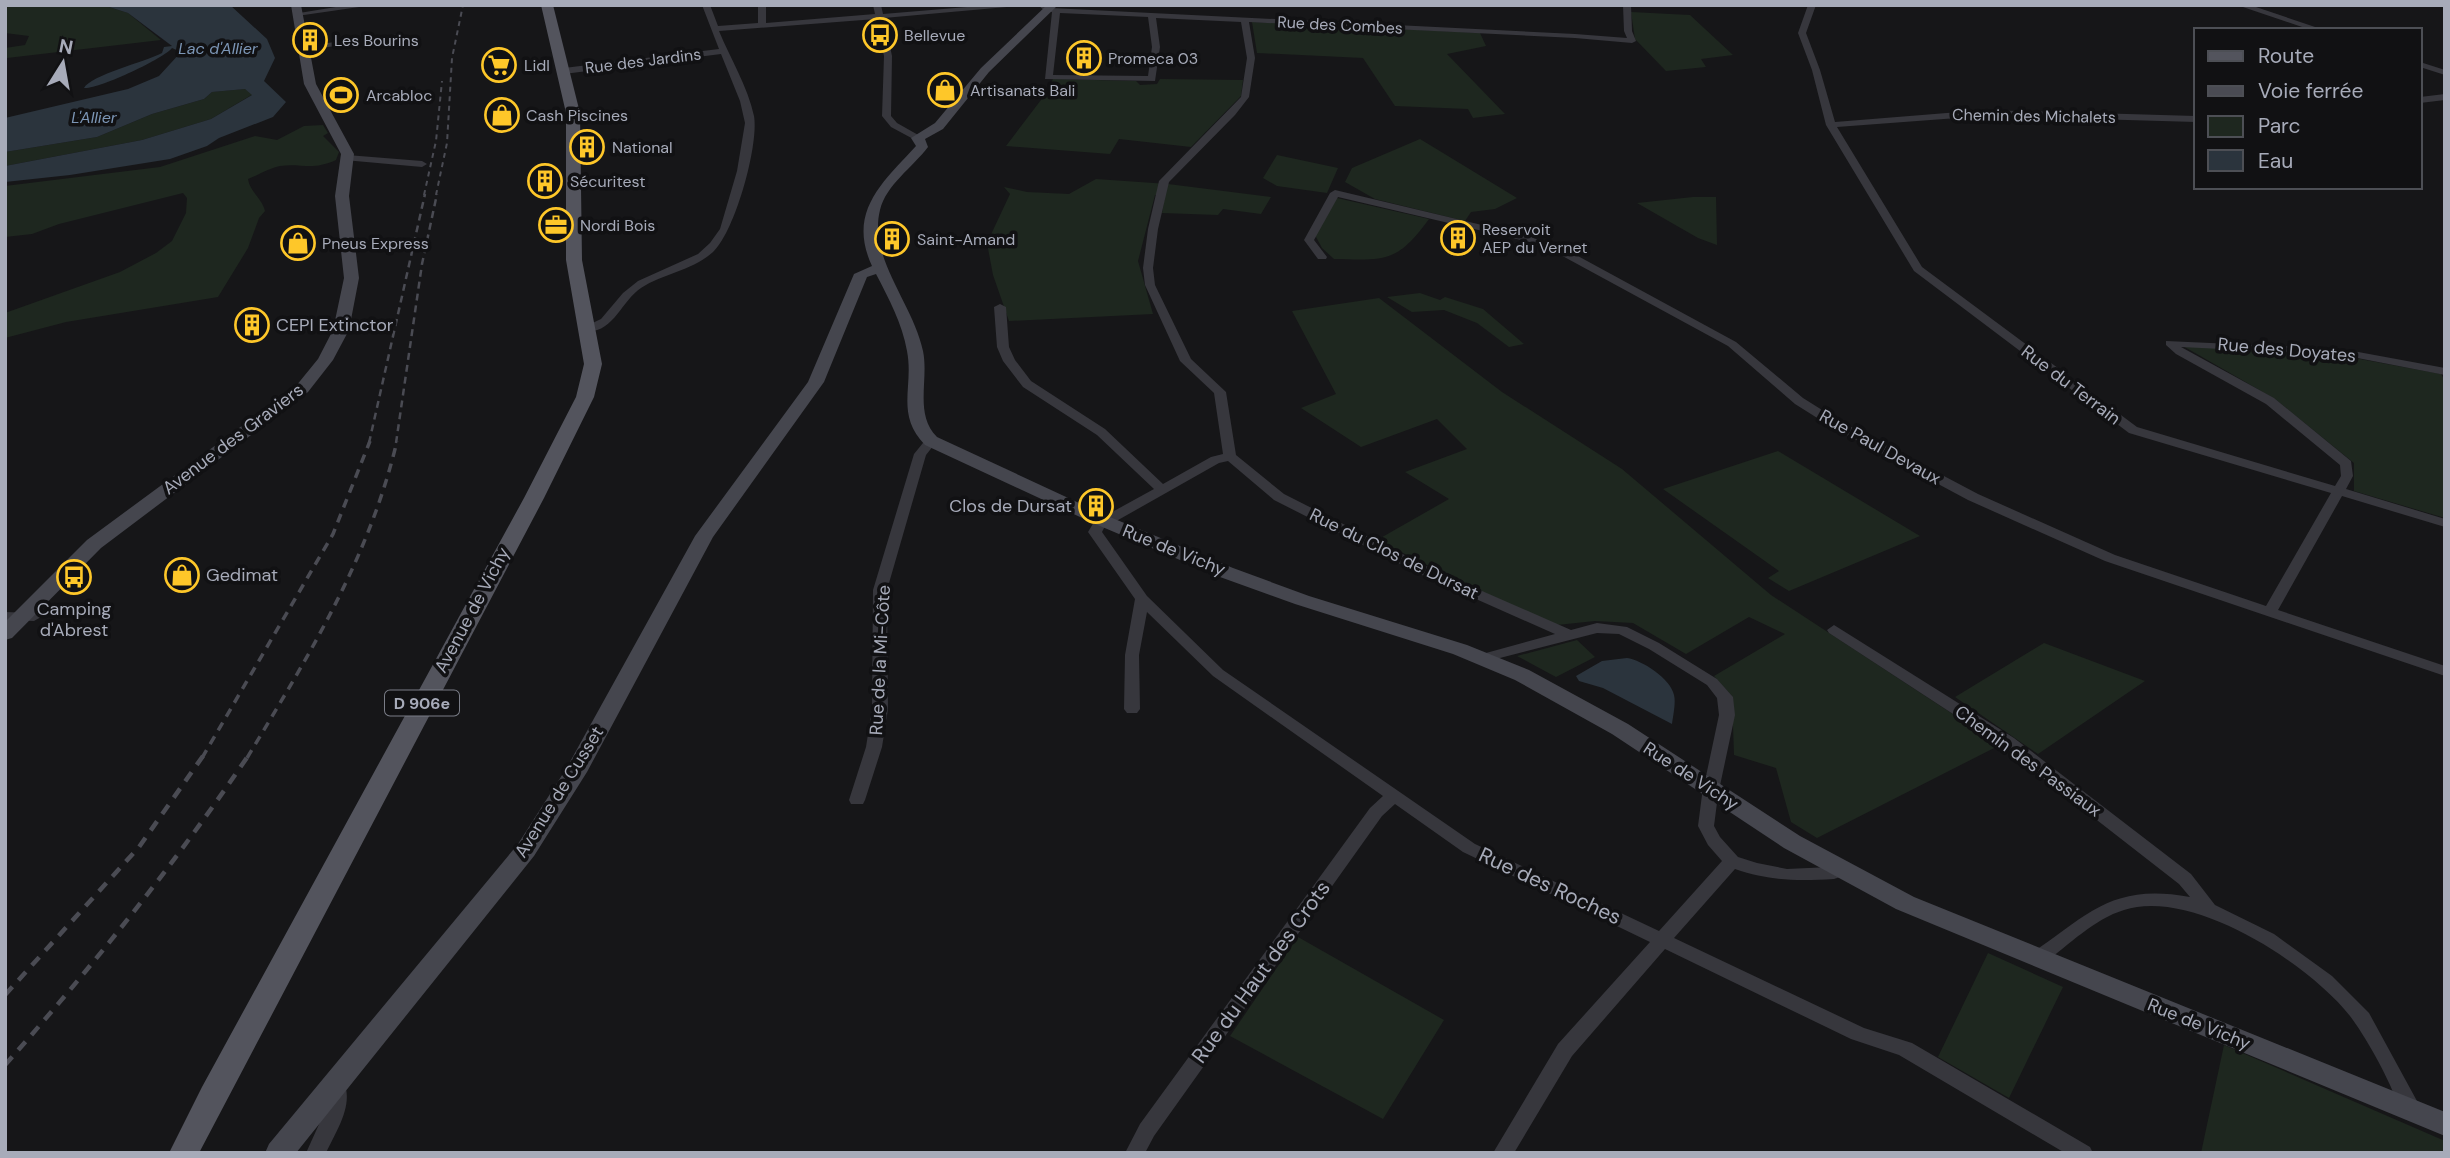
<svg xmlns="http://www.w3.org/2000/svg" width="2450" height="1158" font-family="'DM Sans',sans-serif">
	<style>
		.green { fill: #1e271f }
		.water { fill: #2b343d }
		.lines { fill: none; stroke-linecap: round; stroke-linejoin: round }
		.street { fill: #37373d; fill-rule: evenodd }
		.secondary { fill: #45464e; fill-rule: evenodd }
		.primary { fill: #53545d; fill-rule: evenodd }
		.rail-far3 { stroke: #4a4b53; stroke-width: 2; stroke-dasharray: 5 4.5; stroke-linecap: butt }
		.rail-far2 { stroke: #4a4b53; stroke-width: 2.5; stroke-dasharray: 7 5; stroke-linecap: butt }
		.rail-far1 { stroke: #4a4b53; stroke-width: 3.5; stroke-dasharray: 9 7; stroke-linecap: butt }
		.rail { stroke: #4a4b53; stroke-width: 4.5; stroke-dasharray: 11 9; stroke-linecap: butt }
		.labels { text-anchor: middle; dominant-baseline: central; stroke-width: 7; stroke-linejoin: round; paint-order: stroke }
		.far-street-label { font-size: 16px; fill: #a7abb9; stroke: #111113 }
		.far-poi-label { font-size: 16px; fill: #a7abb9; stroke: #111113; text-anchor: start }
		.far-water-label { font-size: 16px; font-style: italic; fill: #7c96b6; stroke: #111113 }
		.shield { fill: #111113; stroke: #7a7d87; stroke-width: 2 }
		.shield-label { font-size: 16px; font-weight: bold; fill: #a7abb9 }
		.poi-label { font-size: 18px; fill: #a7abb9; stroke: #111113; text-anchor: start }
		.street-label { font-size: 18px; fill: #a7abb9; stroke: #111113 }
		.near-street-label { font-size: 21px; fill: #a7abb9; stroke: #111113 }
	</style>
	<rect width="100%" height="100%" fill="#161618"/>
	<!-- green -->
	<path class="green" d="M5,5H103L128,13L161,40L7,58L5,48L25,45L29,36L5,33Z
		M1631,12L1690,15L1733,55L1701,59L1706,67L1666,71L1635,39Z
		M1252,22L1480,33L1486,46L1447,54L1505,114L1473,118L1468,109L1395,106L1363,58L1257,53Z
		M1053,79L1136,81L1140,85L1157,84L1160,79L1243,80L1241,96L1191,147L1119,139L1110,154L1006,146L1044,96Z
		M245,89L253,94L211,119L142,140L5,166V152L97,137L152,114L204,99L212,92Z
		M323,125L328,133L323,136L339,152L336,160C312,171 302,163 280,166C270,168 258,175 248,179C250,192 262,198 265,211L259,218L248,248L218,297L66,322L5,338V313L120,272L156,253L172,241L186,213L187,198L183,193L59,224L32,234L5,237V186L160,167L255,136L277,140L304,126Z
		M1420,139L1517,198L1495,209L1471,212L1465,221L1375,199L1345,182L1352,168Z
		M1277,155L1338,168L1327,193L1277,186L1263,178Z
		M1096,179L1168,184L1271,197L1261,214L1223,209L1218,215L1162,213L1165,196L1155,195L1138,261L1153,314L1009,321L993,275L987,243L1010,194L1004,187L1027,192L1069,194Z
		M1693,197H1716L1717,245L1698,238L1637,203Z
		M1337,198L1429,219C1397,263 1386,260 1334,259L1322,248L1315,235Z
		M1420,293L1440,300L1445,297L1483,309L1524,344L1509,347L1477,323L1444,310L1412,312L1387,297Z
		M1379,298L1502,392L1622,469L1771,595L2000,745L1817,838L1791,822L1776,768L1734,755L1732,696L1714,676L1785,634L1749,617L1686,654L1633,623L1595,621L1557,625L1463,583L1377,540L1449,499L1405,472L1467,449L1437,419L1361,447L1301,408L1336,394L1292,311Z
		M2183,346L2338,355L2441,374L2445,381V518L2354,491V463L2275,399Z
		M1778,451L1920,536L1789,591L1768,578L1779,571L1663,489Z
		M1577,640L1595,657L1556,677L1517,656Z
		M2044,643L2145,681L2038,754L1955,697Z
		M1298,937L1444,1020L1383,1119L1230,1036Z
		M1988,953L2063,987L2009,1098L1938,1057Z
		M2224,1045L2445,1141V1153H2201Z"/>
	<!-- water -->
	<path class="water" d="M103,5H230L267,39L275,58L264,81L286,102L273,117L219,138L207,146L170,159L70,175L5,182V166L142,140L211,119L252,95L245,89L212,92L204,99L152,114L97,137L5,152V118L128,89L159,76L181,52L172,48C165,58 97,90 84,88C91,75 145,62 162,53L164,47L172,46L128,13Z
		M1627,658C1642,660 1671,679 1674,695C1676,703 1673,716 1672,724L1603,688L1579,681L1576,676L1602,661Z"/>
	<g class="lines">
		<!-- street -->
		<path class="street" d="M348,5H373L297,16L293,14Z
			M702,5H710L718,26L758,23V5H766V23L875,14L873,5H881L883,14L991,5H1028L884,18L892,56L891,116L897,123L920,136L922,138L917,141L891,127L882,116L884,56L876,19L719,31C730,58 748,87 754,116C759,145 735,232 713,252C692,271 664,273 641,288C621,301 613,335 584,331V327L601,319L623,293L638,281L698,254L710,243L720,229L737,171L745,123L740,101L721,54L564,74L560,71L564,68L719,49Z
			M1038,5H1047L1051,8L1575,34L1627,38L1624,31L1623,5H1631L1632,31L1636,41L1632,43L1575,38L1249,22L1255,58L1249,97L1235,115L1169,182L1158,229L1153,268L1155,285L1191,359L1226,392L1236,455L1284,494L1432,569L1571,630L1597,623L1627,627L1659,643L1717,679L1733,697L1735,715L1718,795L1714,826L1720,837L1738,857L1757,863L1787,869L1830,867L1839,863L1845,865L1848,869L1840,877L1834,879C1797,881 1770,881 1735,869L1674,938L1864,1028L1912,1043L2090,1147L2093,1153H2065L1899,1055L1851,1039L1665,949L1572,1056L1514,1153H1493L1558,1044L1650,942L1463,852L1395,804L1382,816L1154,1136L1145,1153H1125L1140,1124L1370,808L1383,796L1213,676L1147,612L1139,655L1140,709L1137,713H1127L1124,709L1125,655L1135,599L1088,532L1094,522L1154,489L1097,435L1023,387L1003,361L997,347L994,307L1000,304L1006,307L1009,347L1015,360L1031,381L1105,429L1163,484L1211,457L1223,454L1214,393L1180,361L1145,285L1143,268L1148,229L1159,181L1241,97L1247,58L1241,22L1156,18L1160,47L1155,81L1045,79L1052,12H1046ZM1060,13L1148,17L1152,47L1148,76L1053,75ZM1228,461L1274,500L1422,575L1555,634L1486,653L1480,660L1482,663H1492L1496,659L1597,633L1619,634L1649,649L1707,685L1717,698L1719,715L1702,795L1698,826L1708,845L1722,861L1659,931L1475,844L1223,670L1147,596L1102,532L1104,528L1219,463Z
			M1808,5H1816L1806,33L1820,70L1835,122L1984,110L2196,116V122L1984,116L1837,127L1922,267L2137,427L2335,486L2341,476L2340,465L2266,404L2176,354L2166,345V341L2342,349L2445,368V375L2342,355L2181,347L2274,398L2351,461L2353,476L2346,489L2445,519V527L2342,496L2278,610L2445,666V676L2105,561L1968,500L1830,426L1795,404L1728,346L1557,253L1521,240L1338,197L1314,240L1327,257L1326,259H1318L1304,240L1330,193L1335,190L1528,236L1565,249L1736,342L1803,398L1838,420L1978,494L2115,555L2266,606L2331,493L2129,433L1914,271L1826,125L1812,70L1798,33Z
			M2237,5H2250L2324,30H2311Z
			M400,34L404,36L403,38L303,50L299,48L303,46Z
			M2420,62L2445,70V75L2420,67Z
			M2445,94V100L2420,103V97Z
			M347,155L422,161L427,164L422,167L344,160L342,158Z
			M931,437L937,441L926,455L887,590L888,709L882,747L865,800L863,804H851L849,800L866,747L872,709L873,590L914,454L927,438Z
			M5,612L34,613L41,617L34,621L5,620Z
			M1834,625L2014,738L2191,874L2215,905L2274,934L2332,976L2369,1013L2417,1101L2414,1115L2407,1117L2400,1115C2397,1109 2398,1105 2396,1100C2389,1078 2364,1034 2350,1016C2309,964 2193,888 2124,910C2094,919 2069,945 2044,963L2038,965L2032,963L2029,958L2032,953C2090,913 2113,883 2190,897L2179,884L2002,746L1829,633L1827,630Z
			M336,1078L343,1080C355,1104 336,1131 326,1153H306L325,1111L326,1086L329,1080Z"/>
		<!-- secondary -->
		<path class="secondary" d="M291,5H301L316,84L354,154L349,196L359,278L349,330L333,360L308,392L101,548L12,638L5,640V622L87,540L296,386L318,359L333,330L344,278L335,196L341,154L304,84Z
			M1047,5H1058L989,72L943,129L925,139L928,147C913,167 886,185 880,210C868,258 913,303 923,351C929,380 914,414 937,437L1105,515L1233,568L1309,596L1467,645L1529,670L1628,724L1800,836L1914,897L2445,1112V1136L1896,909L1784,848L1612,734L1515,680L1453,654L1295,604L1220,577L1093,523L925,445C895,414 914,387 907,351C902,323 889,299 876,274L867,277L824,382L713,537L587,772L534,856L296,1153H265L269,1144L518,844L566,769L695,536L808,382L854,274L872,266C847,212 882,183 916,146L911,138L935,123L981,68Z"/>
		<!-- primary -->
		<path class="primary" d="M541,5H553L580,113L582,260L602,364L594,397L544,498L199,1153H169L202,1087L524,498L576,397L584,364L566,260V113Z"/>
		<!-- rail-far3 -->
		<path class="rail-far3" d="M424,195L436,141L442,81
			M436,195L447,143L452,58L463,5"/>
		<!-- rail-far2 -->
		<path class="rail-far2" d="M369,443L425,194
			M396,443L422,264L437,194"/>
		<!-- rail-far1 -->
		<path class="rail-far1" d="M202,758L333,534L370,441
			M247,758C309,655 369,559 397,441"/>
		<!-- rail -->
		<path class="rail" d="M5,995L139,847L203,756
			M5,1065C92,967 174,865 248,756"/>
	</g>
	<!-- icons -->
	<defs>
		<g id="bus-ring" transform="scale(1.75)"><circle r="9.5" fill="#111113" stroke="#fec729" stroke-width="1.5"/><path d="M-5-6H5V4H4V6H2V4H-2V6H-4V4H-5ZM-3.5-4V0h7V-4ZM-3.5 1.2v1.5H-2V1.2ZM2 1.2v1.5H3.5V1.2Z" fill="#fec729"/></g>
		<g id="building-ring" transform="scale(1.75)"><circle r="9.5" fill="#111113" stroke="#fec729" stroke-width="1.5"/><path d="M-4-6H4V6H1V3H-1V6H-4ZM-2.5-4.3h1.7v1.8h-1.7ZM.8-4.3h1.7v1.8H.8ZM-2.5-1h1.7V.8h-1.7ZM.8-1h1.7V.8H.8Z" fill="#fec729"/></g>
		<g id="supermarket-ring" transform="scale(1.75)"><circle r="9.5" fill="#111113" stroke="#fec729" stroke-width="1.5"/><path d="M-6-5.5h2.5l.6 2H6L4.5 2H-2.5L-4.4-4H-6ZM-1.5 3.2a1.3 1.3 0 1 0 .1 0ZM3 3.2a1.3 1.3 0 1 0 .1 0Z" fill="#fec729"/></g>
		<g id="shop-ring" transform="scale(1.75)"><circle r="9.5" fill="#111113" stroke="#fec729" stroke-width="1.5"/><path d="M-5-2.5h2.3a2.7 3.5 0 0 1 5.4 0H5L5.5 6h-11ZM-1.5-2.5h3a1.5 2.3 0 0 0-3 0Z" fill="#fec729"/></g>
		<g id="stadium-ring" transform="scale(1.75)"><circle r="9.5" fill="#111113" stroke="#fec729" stroke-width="1.5"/><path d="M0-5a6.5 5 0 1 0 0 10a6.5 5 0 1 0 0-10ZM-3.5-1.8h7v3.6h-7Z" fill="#fec729"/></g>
		<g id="office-ring" transform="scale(1.75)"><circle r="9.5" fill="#111113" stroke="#fec729" stroke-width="1.5"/><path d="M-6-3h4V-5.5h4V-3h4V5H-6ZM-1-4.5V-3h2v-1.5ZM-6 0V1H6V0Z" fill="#fec729"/></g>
	</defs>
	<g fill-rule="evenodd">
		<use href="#bus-ring" x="880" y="35"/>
		<use href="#building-ring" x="310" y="40"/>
		<use href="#building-ring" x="1084" y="58"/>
		<use href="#supermarket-ring" x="499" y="65"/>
		<use href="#shop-ring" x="945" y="90"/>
		<use href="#stadium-ring" x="341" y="95"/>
		<use href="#shop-ring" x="502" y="115"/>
		<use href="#building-ring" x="587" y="147"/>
		<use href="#building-ring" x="545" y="181"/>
		<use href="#office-ring" x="556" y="225"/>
		<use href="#building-ring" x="1458" y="238"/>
		<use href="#building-ring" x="892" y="239"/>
		<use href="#shop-ring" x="298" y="243"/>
		<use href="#building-ring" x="252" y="325"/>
		<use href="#building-ring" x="1096" y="506"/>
		<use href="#shop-ring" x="182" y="575"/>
		<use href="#bus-ring" x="74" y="577"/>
	</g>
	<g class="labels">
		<!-- far-street labels -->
		<g class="far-street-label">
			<text transform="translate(1340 25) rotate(3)">Rue des Combes</text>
			<text transform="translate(643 61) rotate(-7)">Rue des Jardins</text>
			<text transform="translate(2034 116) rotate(1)">Chemin des Michalets</text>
		</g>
		<!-- far-poi labels -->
		<g class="far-poi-label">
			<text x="904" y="35">Bellevue</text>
			<text x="334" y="40">Les Bourins</text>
			<text x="1108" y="58">Promeca 03</text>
			<text x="524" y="65">Lidl</text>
			<text x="970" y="90">Artisanats Bali</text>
			<text x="366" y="95">Arcabloc</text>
			<text x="526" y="115">Cash Piscines</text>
			<text x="612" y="147">National</text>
			<text x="570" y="181">Sécuritest</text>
			<text x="580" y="225">Nordi Bois</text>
			<text x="1482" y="229">Reservoit<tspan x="1482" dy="18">AEP du Vernet</tspan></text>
			<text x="917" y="239">Saint-Amand</text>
			<text x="322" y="243">Pneus Express</text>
		</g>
		<!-- far-water labels -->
		<g class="far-water-label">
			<text x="218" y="48">Lac d'Allier</text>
			<text x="94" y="117">L'Allier</text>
		</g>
		<!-- shield labels -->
		<rect class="shield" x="385" y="690.5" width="74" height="25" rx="5"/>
		<g class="shield-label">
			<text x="422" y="703">D 906e</text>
		</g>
		<!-- poi labels -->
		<g class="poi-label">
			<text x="276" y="325">CEPI Extinctor</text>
			<text x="1072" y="506" text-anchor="end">Clos de Dursat</text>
			<text x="206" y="575">Gedimat</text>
			<text x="74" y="609" text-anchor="middle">Camping<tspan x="74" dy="21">d'Abrest</tspan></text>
		</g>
		<!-- street labels -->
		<g class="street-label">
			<text transform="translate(2287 350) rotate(5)">Rue des Doyates</text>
			<text transform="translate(2071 385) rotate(37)">Rue du Terrain</text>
			<text transform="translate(233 439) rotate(-37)">Avenue des Graviers</text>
			<text transform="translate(1880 447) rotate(29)">Rue Paul Devaux</text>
			<text transform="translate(1174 550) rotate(22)">Rue de Vichy</text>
			<text transform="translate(1394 554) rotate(26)">Rue du Clos de Dursat</text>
			<text transform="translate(472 610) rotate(-62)">Avenue de Vichy</text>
			<text transform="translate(880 660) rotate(-87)">Rue de la Mi-Côte</text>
			<text transform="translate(2028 761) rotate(36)">Chemin des Passiaux</text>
			<text transform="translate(1691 776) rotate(33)">Rue de Vichy</text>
			<text transform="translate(559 792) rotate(-58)">Avenue de Cusset</text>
			<text transform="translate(2199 1024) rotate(22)">Rue de Vichy</text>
		</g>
		<!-- near-street labels -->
		<g class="near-street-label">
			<text transform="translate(1550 886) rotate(25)">Rue des Roches</text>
			<text transform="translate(1261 972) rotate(-54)">Rue du Haut des Crots</text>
		</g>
	</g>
	<!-- border -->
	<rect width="2450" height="1158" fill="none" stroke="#a7abb9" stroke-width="14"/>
	<!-- legend -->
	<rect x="2194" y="28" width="228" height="161" fill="#111113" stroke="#4d4f55" stroke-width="2"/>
	<rect x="2208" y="51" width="35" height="10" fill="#53545d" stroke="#4d4f55" stroke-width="2"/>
	<text x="2258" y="63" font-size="21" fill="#a7abb9">Route</text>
	<rect x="2208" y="86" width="35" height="10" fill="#4a4b53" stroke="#4d4f55" stroke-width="2"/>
	<text x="2258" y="98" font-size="21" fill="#a7abb9">Voie ferrée</text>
	<rect x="2208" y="116" width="35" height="21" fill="#1e271f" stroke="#4d4f55" stroke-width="2"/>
	<text x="2258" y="133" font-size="21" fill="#a7abb9">Parc</text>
	<rect x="2208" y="150" width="35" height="21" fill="#2b343d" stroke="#4d4f55" stroke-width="2"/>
	<text x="2258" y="168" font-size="21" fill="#a7abb9">Eau</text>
	<!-- north arrow -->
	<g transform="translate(63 63) rotate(11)" stroke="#111113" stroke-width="5" paint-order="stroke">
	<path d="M0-5L12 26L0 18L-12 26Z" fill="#a7abb9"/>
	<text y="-10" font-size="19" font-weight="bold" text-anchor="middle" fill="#a7abb9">N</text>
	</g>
</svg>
